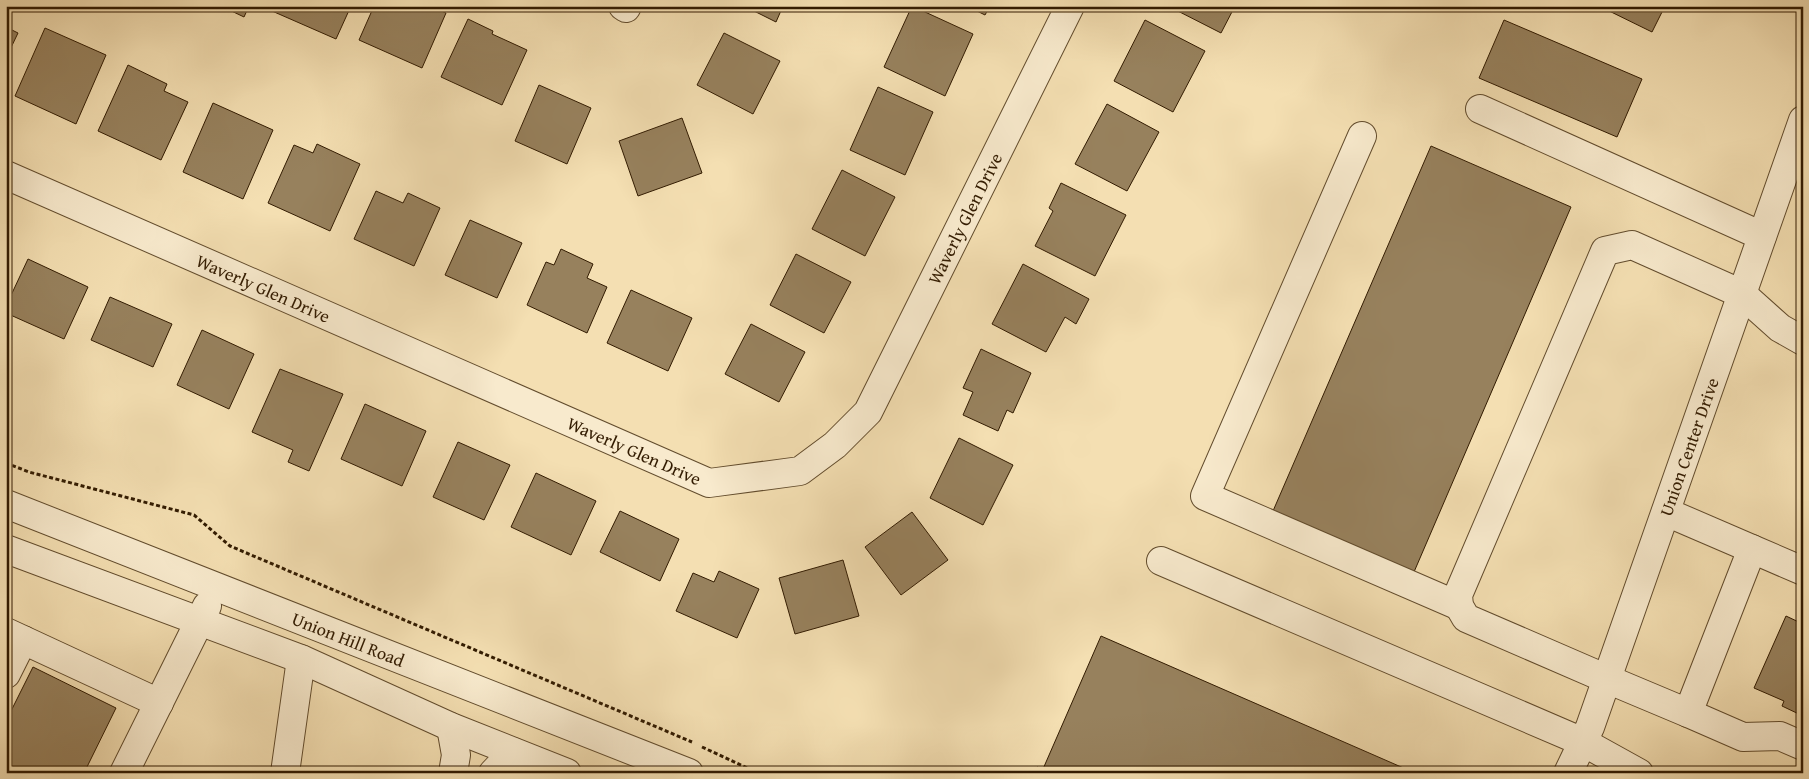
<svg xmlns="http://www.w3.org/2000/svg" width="1809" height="779" font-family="'Gentium Book Plus',serif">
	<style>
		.building { fill: #97815d; stroke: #321b01 }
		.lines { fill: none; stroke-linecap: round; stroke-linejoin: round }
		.minor-casing { stroke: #624c2d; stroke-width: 30 }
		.path { stroke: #321b01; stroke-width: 3; stroke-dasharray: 4 2.5; stroke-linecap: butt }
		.minor { stroke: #f8eacd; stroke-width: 28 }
		.labels { text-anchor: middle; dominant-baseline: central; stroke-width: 4; stroke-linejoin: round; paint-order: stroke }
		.street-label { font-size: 18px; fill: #321b01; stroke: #f8eacd }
	</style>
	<rect width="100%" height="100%" fill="#f4dfb2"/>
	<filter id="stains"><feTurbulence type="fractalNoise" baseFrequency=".004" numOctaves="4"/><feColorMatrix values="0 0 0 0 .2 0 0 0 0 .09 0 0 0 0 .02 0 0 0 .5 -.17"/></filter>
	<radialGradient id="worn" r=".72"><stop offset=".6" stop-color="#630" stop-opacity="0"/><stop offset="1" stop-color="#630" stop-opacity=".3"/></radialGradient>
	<!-- building -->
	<path class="building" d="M221,6H249L244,17Z
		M274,6H351L336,39L272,11Z
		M374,6H430L446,13L422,68L359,40Z
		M744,6H783L776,22Z
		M912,6L973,34L945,96L884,67Z
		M967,6H990L985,15Z
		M1168,6H1235L1221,33Z
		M1599,6H1665L1652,32Z
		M468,19L493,31L492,34L527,50L502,105L441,77Z
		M1145,20L1205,51L1173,112L1114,81Z
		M1504,20L1642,79L1617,137L1479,78Z
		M6,27L18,33L6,58Z
		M45,28L106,55L76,124L15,96Z
		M724,33L780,61L753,114L697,85Z
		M128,65L167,84L164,91L188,102L161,160L98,131Z
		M539,85L591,108L567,164L515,141Z
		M878,87L933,112L905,175L850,150Z
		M213,103L273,130L243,199L183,172Z
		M1107,104L1159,132L1127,191L1075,164Z
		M682,118L702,173L638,196L619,141Z
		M317,144L360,164L330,231L268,203L294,145L313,153Z
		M1431,146L1571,207L1414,572L1273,511Z
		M842,170L895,197L865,256L812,229Z
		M1061,183L1126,215L1095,276L1035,246L1053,211L1049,208Z
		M376,191L403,203L408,193L440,208L414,266L354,239Z
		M470,220L522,243L497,298L445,275Z
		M561,249L593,264L587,278L607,287L587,333L527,305L546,262L554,265Z
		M796,254L851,282L824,333L770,305Z
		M28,259L88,287L64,339L6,313V306Z
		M1023,264L1089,299L1076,324L1065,317L1046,352L992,324Z
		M631,290L692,318L668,371L607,343Z
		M110,297L172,324L153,367L91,340Z
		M751,324L805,352L779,402L725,374Z
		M202,330L254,354L229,409L177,385Z
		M981,349L1031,373L1013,413L1007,410L998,431L963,415L973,392L963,388Z
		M280,369L343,394L309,471L288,462L293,450L252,432Z
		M365,404L426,431L402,486L341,459Z
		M959,438L1013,465L983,525L930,498Z
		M458,442L510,465L484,520L433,497Z
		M536,473L596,501L571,555L511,527Z
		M620,511L679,539L660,581L600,552Z
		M912,512L948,560L901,595L865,547Z
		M843,560L859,616L795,634L779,578Z
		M719,571L759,589L737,638L676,611L693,573L714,582Z
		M1786,616L1803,624V716L1782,706L1784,701L1754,688Z
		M1101,636L1415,773H1035L1037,767L1043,769Z
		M33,667L116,708L84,773H6V721Z"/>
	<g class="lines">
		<!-- minor casing -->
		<g class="minor-casing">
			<g id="minor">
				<path d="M623,6L626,8L627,6"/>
				<path d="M1480,109L1762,236"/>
				<path d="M1362,136L1205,496L1459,606"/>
				<path id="s1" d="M6,175L709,483L800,471L835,445L868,412L1070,6"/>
				<path id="s2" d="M6,504L689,773"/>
				<path d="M1666,512L1752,549L1688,713L1607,679L1466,618L1459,606L1458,595L1605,251L1632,245L1742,294L1780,328L1803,341"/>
				<path d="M6,549L301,659L451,727L567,773"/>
				<path d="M1752,549L1803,571"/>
				<path d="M1161,561L1583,742L1639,773"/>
				<path d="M6,632L159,703"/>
				<path d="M6,674L23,640"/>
				<path d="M1688,713L1743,737L1780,736L1803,746"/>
				<path d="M451,727L456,755L453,773"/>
				<path d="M124,773L207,606"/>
				<path d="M285,773L301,659"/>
				<path d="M493,773L513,752"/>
				<path id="s3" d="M1568,773L1590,727L1803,120"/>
			</g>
		</g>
		<!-- path -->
		<path class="path" d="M6,463L29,472L194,515L230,546L692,742
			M702,747L758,773"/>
		<!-- minor -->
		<use href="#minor" class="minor"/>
	</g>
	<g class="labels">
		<!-- street labels -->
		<g class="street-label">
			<text stroke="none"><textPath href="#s1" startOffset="1166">Waverly Glen Drive</textPath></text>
			<text stroke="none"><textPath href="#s1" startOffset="281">Waverly Glen Drive</textPath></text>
			<text stroke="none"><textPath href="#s3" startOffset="348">Union Center Drive</textPath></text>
			<text stroke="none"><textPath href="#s1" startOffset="686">Waverly Glen Drive</textPath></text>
			<text stroke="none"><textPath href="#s2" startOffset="368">Union Hill Road</textPath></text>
		</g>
	</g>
	<!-- margin -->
	<rect width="1809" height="779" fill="none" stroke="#f4dfb2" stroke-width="25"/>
	<rect x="8" y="8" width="1794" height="764" fill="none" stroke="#321b01" stroke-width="2.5"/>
	<rect x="12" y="12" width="1784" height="754" fill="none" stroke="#321b01"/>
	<rect width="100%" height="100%" filter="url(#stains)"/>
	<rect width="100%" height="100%" fill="url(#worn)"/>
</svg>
